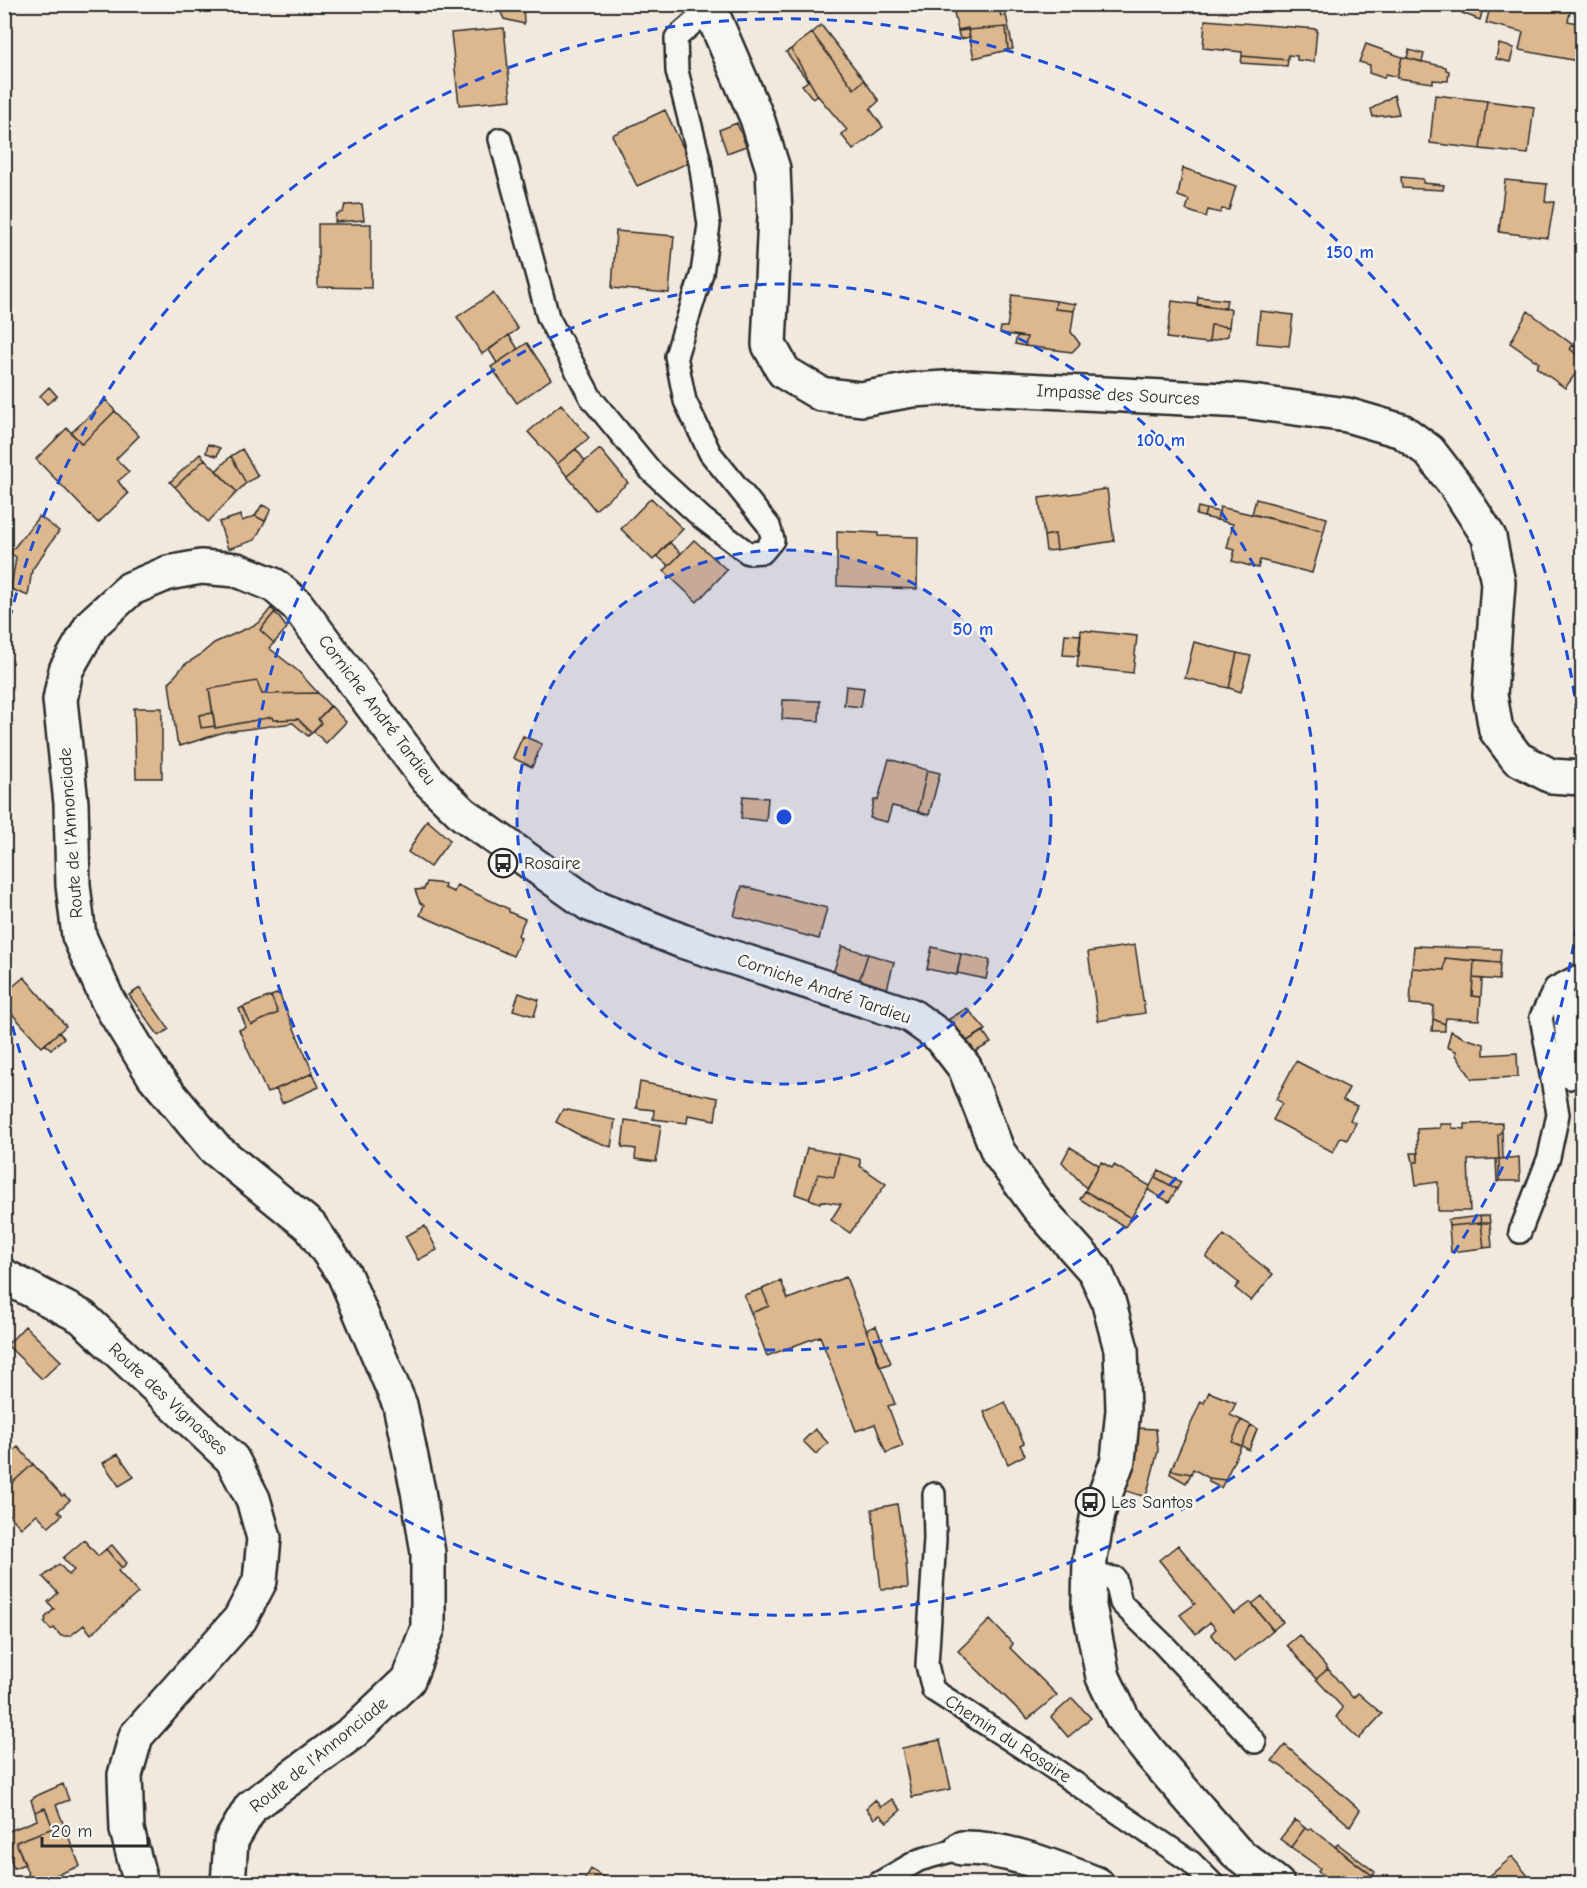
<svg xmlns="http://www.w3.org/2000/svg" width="1587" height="1888" font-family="'Comic Neue',sans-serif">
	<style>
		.building { fill: #ddb78e; stroke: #2b2b2b; stroke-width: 1.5 }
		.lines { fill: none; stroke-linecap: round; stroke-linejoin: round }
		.service-casing { stroke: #2b2b2b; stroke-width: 26 }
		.minor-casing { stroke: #2b2b2b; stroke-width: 38 }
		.tertiary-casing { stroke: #2b2b2b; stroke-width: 38 }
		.service { stroke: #f6f6f2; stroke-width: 21 }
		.minor { stroke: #f6f6f2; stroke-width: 33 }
		.tertiary { stroke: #f6f6f2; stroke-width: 33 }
		.ring { fill: none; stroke: #1d4ed8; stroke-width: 3; stroke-dasharray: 10 8 }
		.labels { text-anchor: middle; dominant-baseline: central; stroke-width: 5; stroke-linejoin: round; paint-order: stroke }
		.street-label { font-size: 18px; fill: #2b2b2b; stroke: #f6f6f2 }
		.poi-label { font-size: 18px; fill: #2b2b2b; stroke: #f6f6f2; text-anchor: start }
		.centre { fill: #1d4ed8; stroke: #f6f6f2; stroke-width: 3 }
		.ring-label { font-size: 18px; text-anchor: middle; font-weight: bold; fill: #1d4ed8; stroke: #f6f6f2; stroke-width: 5; stroke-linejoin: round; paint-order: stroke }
	</style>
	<rect width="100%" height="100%" fill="#f1e9de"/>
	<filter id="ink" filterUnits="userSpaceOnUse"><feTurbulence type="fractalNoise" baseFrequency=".0167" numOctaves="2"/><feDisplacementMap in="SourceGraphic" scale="12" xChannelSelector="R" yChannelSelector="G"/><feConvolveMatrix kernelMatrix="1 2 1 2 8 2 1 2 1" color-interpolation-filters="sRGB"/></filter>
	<g filter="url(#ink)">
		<!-- building -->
		<path class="building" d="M497,4H523L524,24L504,19Z
			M952,4H998L1001,16L1006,15L1013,49L1008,50L1006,27L968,30V28L958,30Z
			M1465,4H1484L1480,20L1462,13Z
			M1491,4H1553L1571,9L1568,21L1582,24L1578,61L1519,50L1523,32L1486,23Z
			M1205,20L1317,29L1314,62L1297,60V56L1288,55V60L1242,56V52L1203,48Z
			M821,25L864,80L854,89L812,33Z
			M1006,27L1008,50L974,58L968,30Z
			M504,28L511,100L459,105L451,33Z
			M968,30L970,37L960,39L958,31Z
			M812,33L854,89L864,80L879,101L870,109L883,127L853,150L841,134L847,130L818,96L791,49Z
			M1366,44L1402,57L1397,77L1386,74L1384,78L1369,73L1370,65L1359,62Z
			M1499,44L1514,48L1510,62L1496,59Z
			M791,49L818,96L813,99L802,85L808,81L786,52Z
			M1409,50L1424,54L1422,62L1407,58Z
			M1242,56L1288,60L1287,66L1241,63Z
			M1402,57L1446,67V70L1449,71L1448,81L1433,80V83L1397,78Z
			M1394,95L1399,114L1373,117L1371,109Z
			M1435,95L1487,101L1480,149L1430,143Z
			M1487,101L1534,107L1528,154L1480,149Z
			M665,110L690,162L637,186L612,135Z
			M737,123L746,146L727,153L719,130Z
			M1183,168L1236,186L1229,210L1222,209L1220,213L1208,210L1206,217L1186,210L1189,200L1178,196Z
			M1401,177L1423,179V183L1444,185L1443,190L1402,188Z
			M1505,180L1547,184L1545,202H1554L1548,238L1499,232Z
			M362,204L364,220L335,222L336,214L343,212L345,205Z
			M318,224H371V288L318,287Z
			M616,231L674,236L669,293L612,288Z
			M493,293L518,329L482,354L457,317Z
			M1012,295L1056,301L1055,309L1074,311L1071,332L1080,344L1072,352L1025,346L1027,337L1000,333L1001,327H1007Z
			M1198,297L1227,300L1225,309L1197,305Z
			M1056,301L1076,304L1074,311L1055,309Z
			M1172,301L1231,309L1229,327L1211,325L1209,342L1207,343L1167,338Z
			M1260,311L1293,315L1289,346L1257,343Z
			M1528,311L1573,345L1570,349L1582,359V365L1565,388L1536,367L1539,363L1510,343Z
			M1211,325L1229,327L1228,336L1209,342Z
			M509,335L518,349L497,363L489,350Z
			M1017,336L1027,337L1025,346L1015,344Z
			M527,343L551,379L517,403L491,367Z
			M1573,345L1582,352V359L1570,349Z
			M49,387L57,396L47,404L40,396Z
			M106,400L115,411L82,444L71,433Z
			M561,404L589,438L557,464L528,432Z
			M115,411L139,436L116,459L129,472L118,481L128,494L98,523L36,459L67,428L82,444Z
			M208,444L220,448L217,456L206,453Z
			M242,449L258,476L246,483L231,456Z
			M576,449L585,461L567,476L557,464Z
			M600,449L628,483L595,510L567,476Z
			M200,454L205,459L175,487L170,482Z
			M231,456L246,483L237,492L216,471Z
			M205,459L237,492L208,522L175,487Z
			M1107,489L1114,541L1057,550L1055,534L1044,536L1039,498Z
			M651,498L683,529L653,560L621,529Z
			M1256,499L1327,518L1324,531L1252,514Z
			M262,505L271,509L265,521L255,516Z
			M1198,507L1206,509L1204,517L1196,515Z
			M1220,507L1324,531L1312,573L1260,560L1258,568L1232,561L1235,550L1227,548L1233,524L1217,520Z
			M1206,509L1219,512L1217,520L1204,517Z
			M241,515L242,521L255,516L265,521L255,540L228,549L219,522Z
			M39,516L59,531L32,570L28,596L11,589L16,557L10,553Z
			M837,531L878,533V536L918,537L917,589L837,586Z
			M1055,534L1057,550L1046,551L1044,536Z
			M694,540L727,570L697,602L664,571Z
			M669,542L681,553L669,566L657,556Z
			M271,608L275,612L260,630L274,643L269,648L298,671L318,693L262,694L257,681L209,689L213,713L199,715L201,728L215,726V728L272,717L273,720L298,719L312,733L308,736L293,723L224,732L180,746L177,741L169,683L184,665L200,655L214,643L259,623Z
			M275,612L287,628L274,643L260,630Z
			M1081,630L1137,636L1133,673L1077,667Z
			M1065,634L1081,635L1079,656L1063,655Z
			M1194,642L1237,653L1229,688L1185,678Z
			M1237,653L1251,656L1241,692L1229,688Z
			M257,681L262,694L318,693L330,706L318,719L321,723L312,733L298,719L273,720L272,717L215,728L209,689Z
			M846,686L864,688L861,707L844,705Z
			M783,700L820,701L819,721L782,719Z
			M331,706L346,722L326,743L313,731L321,723L318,719Z
			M134,708H162V778H136Z
			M213,713L215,726L201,728L199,715Z
			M523,736L542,744L532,767L513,758Z
			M889,759L927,770L918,812L892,806L887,822L870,818L874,800H878Z
			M927,770L940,773L929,815L918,812Z
			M743,796L768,798L766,821L741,818Z
			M427,820L450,840L430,867L408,852Z
			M427,882L445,884L444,888L454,892L457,885L509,909V912L525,919L518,935L521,938L513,956L420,915L424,905L420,903L415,890L424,889Z
			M742,886L827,908L819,939L734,916Z
			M1135,945L1145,1013L1098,1021L1088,952Z
			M842,946L868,954L858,984L832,976Z
			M1414,946L1501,949L1500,963L1445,958L1444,970L1412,968Z
			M932,947L961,954L957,975L927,969Z
			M868,954L894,962L886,993L858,984Z
			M961,954L990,960L986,979L957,973Z
			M1445,958L1474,961L1472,996L1481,997L1479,1020L1446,1018L1445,1024L1433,1019L1434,1006L1410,1004L1412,968L1444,970Z
			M1474,961L1500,963L1499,980L1473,978Z
			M24,977L66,1026L42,1047L4,1005V994Z
			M1473,978L1482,979L1481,997L1472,996Z
			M140,988L169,1029L159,1036L129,995Z
			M279,993L313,1073L267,1093L239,1030L246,1027L239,1009L243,1007L251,1025L278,1013L271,996Z
			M519,993L539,1000L534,1016L513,1010Z
			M271,996L278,1013L251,1025L243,1007Z
			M967,1008L986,1030L962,1044L943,1023Z
			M1433,1019L1445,1024V1031H1432Z
			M1582,1030V1054L1576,1031Z
			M983,1031L991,1043L971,1054L962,1044Z
			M1451,1031L1464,1038L1484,1044V1055L1517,1053L1518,1077L1472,1079L1456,1055V1051L1447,1047Z
			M59,1032L64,1038L51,1049L45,1044Z
			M1296,1061L1349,1088L1343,1100L1357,1106L1350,1120L1356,1123L1347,1140L1341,1137L1333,1152L1273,1120L1282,1103L1276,1099Z
			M313,1073L319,1087L282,1103L276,1089Z
			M640,1082L718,1098L715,1120L688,1115L687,1123L653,1119L654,1110L636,1108Z
			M563,1109L615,1120L611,1147L581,1136L556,1122Z
			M625,1120L661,1125L656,1162L635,1159L636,1149L622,1147Z
			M1502,1123V1131L1498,1135L1499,1159L1468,1160L1470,1211H1438V1182L1416,1185L1413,1162H1418L1417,1129L1440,1128V1124H1452V1128L1465,1129V1124Z
			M1502,1131L1503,1158V1159H1499L1498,1135Z
			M1070,1147L1099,1165L1086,1188L1062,1162Z
			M807,1148L839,1154L834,1177L818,1174L809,1199L795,1194Z
			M1411,1153H1418V1162H1413Z
			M839,1154L860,1159V1166L886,1184L850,1233L831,1220L841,1204L821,1201L820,1203L809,1199L818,1174L834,1177Z
			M1519,1157L1520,1181H1499V1159Z
			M1496,1159H1499V1181L1497,1182Z
			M1101,1162L1112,1168L1114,1165L1150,1186L1131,1218L1085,1191Z
			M1159,1170L1181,1182L1177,1189L1155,1177Z
			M1155,1177L1177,1189L1169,1202L1148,1190Z
			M1085,1191L1131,1218L1125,1227L1080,1199Z
			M1480,1216L1481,1223L1449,1226L1448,1220Z
			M1480,1216H1489L1490,1223H1481Z
			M1481,1223H1490L1492,1247L1484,1248Z
			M1481,1223L1484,1248L1451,1252L1449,1226Z
			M425,1226L437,1250L418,1260L405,1236Z
			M1224,1235L1273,1274L1251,1301L1235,1288L1239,1283L1206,1257Z
			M846,1277L895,1404L888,1406L903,1446L886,1453L875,1424L856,1431L820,1336L767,1356L751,1313L769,1306L762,1289L781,1281L788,1299Z
			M762,1289L769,1306L751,1313L744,1295Z
			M25,1326L61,1361L42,1379L7,1345Z
			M876,1326L891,1363L880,1367L866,1330Z
			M1209,1392L1236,1403L1230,1415L1241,1420L1232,1442L1241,1446L1225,1480L1209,1478L1193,1469L1191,1474L1171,1470L1201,1401L1204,1403Z
			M1005,1402L1024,1443L1020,1445L1025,1455L1008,1464L984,1412Z
			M1241,1420L1251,1425L1242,1446L1232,1442Z
			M1251,1425L1257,1429L1249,1450L1242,1446Z
			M1137,1428L1156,1429L1158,1451L1146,1497L1120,1489Z
			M815,1429L828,1443L816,1454L803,1441Z
			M18,1447L33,1464L12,1483L4,1475V1459Z
			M118,1454L134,1477L119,1486L103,1463Z
			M33,1464L62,1496L64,1495L70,1500L58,1511L62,1515L49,1527L37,1514L21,1528L4,1509V1482L8,1479L12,1483Z
			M1171,1470L1191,1474L1186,1483L1170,1474Z
			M1209,1478L1225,1480L1221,1488L1209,1482Z
			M897,1504L906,1561L908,1588L881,1589L872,1509Z
			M84,1540L98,1556L106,1549L122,1568L118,1571L138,1593L91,1634L84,1625L70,1636H61L54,1628L51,1630L44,1622L46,1620L45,1618L54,1609L48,1602L58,1593L43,1577L59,1564L69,1575L74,1570L63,1558Z
			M112,1545L127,1563L122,1568L106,1549Z
			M1178,1545L1234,1614L1251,1602L1273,1630L1234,1662L1211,1634L1216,1629L1210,1622L1196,1634L1180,1615L1195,1604L1159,1560Z
			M1262,1596L1283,1622L1273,1630L1252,1604Z
			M990,1620L1013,1644L1010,1648L1057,1695L1028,1719L958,1651Z
			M1299,1635L1328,1669L1316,1679L1287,1645Z
			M1328,1669L1353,1698L1358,1693L1382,1714L1359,1739L1336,1717L1343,1708L1316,1679Z
			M1072,1698L1091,1718L1068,1737L1051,1717Z
			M940,1740L951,1789L912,1797L902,1748Z
			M1285,1745L1360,1810L1350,1826L1282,1767L1272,1761Z
			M63,1784L69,1800L56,1805L80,1866L32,1884L16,1842L53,1828L45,1808L35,1812L31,1800L36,1796Z
			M892,1799L901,1810L887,1822L880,1815L874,1819L866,1808L875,1800L881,1807Z
			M45,1808L53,1828L16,1842L25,1864L14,1868L4,1842V1833L37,1820L35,1812Z
			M1295,1820L1305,1828L1291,1847L1280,1839Z
			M1305,1828L1308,1830L1311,1828L1373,1876L1367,1884H1335L1318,1871L1320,1868L1291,1847Z
			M1338,1844L1375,1872L1373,1876L1335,1847Z
			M1512,1857L1535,1884H1480Z
			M591,1869L613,1884H582Z"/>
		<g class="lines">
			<!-- service casing -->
			<g class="service-casing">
				<path id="service" d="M500,139L548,317L591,398L651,471L702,518L748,553L763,552L773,540L769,526L710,453L685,401L676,356L702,273L709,225L700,162L677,71L676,38L709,9
					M1562,985L1570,1078
					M1520,1232L1549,1157L1558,1114L1541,1017L1555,988L1582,974
					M934,1494L935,1539L927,1665L933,1690L1038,1758L1191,1862L1213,1884
					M1089,1575L1115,1578L1121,1603L1164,1645L1255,1742
					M877,1884L919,1860L962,1848"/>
			</g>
			<!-- minor casing -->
			<g class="minor-casing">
				<path id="minor" d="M708,4L757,118L773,169L775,216L769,345L784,372L821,394L861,399L912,390L962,387L1244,401L1347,415L1402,431L1429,451L1456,486L1489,537L1498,583L1490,695L1496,730L1517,758L1551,776L1582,778
					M4,1276L82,1317L232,1459L253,1499L264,1538L260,1581L240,1619L136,1736L125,1775L127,1830L141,1884
					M962,1848C1006,1847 1056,1868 1097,1884"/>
			</g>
			<!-- tertiary casing -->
			<g class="tertiary-casing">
				<path id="tertiary" d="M228,1884L231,1841L251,1807L353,1732L408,1680L428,1628V1553L418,1491L400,1405L344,1274L310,1226L214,1148L154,1076L108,1001L79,936L73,885L71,803L60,700L66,670L92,624L130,589L168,573L201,567L237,570L274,585L297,605L427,779L463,814L589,904L682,941L910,1015L941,1037L965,1068L998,1152L1038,1207L1095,1271L1108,1300L1121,1349L1123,1410L1118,1460L1098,1513L1090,1558L1089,1606L1103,1677L1123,1719L1150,1753L1236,1852L1277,1884"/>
			</g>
			<!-- service -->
			<use href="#service" class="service"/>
			<!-- minor -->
			<use href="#minor" class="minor"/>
			<!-- tertiary -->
			<use href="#tertiary" class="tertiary"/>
		</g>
	</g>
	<!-- distance rings -->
	<circle cx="784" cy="817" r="267" fill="#1d4ed8" fill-opacity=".12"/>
	<g class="ring">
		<circle cx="784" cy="817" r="267"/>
		<circle cx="784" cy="817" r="533"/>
		<path d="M1582 873A800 800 0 0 1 5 997M5 637A800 800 0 0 1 1582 761"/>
	</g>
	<!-- icons -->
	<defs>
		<g id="bus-ring" transform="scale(1.5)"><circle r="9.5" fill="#f6f6f2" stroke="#2b2b2b" stroke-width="1.5"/><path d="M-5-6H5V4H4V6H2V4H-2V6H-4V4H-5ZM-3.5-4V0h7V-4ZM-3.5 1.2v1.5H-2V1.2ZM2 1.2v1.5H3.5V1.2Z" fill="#2b2b2b"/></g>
	</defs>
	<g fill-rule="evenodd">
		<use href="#bus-ring" x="503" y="863"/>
		<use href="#bus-ring" x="1090" y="1502"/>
	</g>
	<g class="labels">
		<!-- street labels -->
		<g class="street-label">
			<text transform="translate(1118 395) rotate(3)">Impasse des Sources</text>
			<text transform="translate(377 710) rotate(53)">Corniche André Tardieu</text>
			<text transform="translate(71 833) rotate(-94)">Route de l'Annonciade</text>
			<text transform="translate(824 989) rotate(19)">Corniche André Tardieu</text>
			<text transform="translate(168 1399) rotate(43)">Route des Vignasses</text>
			<text transform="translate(1008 1739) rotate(33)">Chemin du Rosaire</text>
			<text transform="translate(319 1755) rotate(-39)">Route de l'Annonciade</text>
		</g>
		<!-- poi labels -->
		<g class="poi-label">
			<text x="524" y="863">Rosaire</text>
			<text x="1111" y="1502">Les Santos</text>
		</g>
	</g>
	<circle cx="784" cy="817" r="9" class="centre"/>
	<g class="ring-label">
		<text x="1350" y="258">150 m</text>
		<text x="1161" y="446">100 m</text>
		<text x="973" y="635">50 m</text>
	</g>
	<!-- margin -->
	<rect width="1587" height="1888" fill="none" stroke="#f6f6f2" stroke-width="24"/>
	<rect x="12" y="12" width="1563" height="1864" fill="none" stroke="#2b2b2b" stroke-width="2" filter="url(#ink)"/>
	<!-- scale -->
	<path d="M42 1837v9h106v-9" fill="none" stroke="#2b2b2b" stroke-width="3"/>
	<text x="51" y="1837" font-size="18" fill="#2b2b2b" stroke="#f6f6f2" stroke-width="4.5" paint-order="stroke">20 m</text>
</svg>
